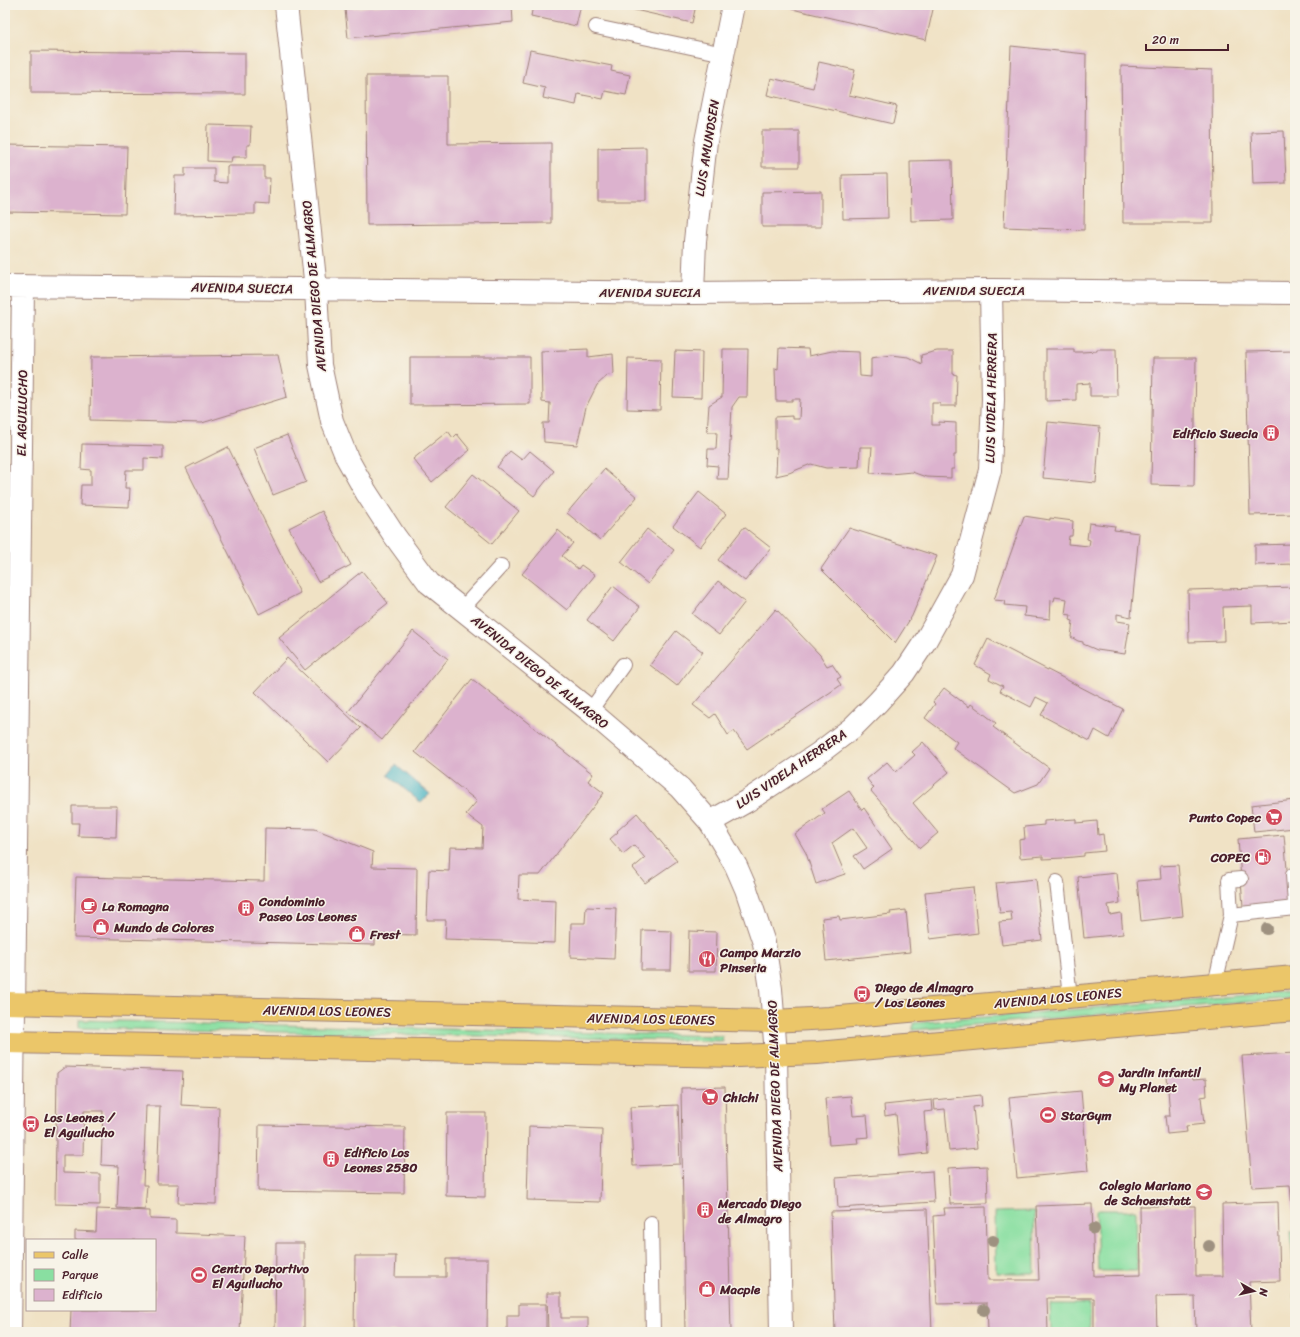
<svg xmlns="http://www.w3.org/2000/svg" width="1300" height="1337" font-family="Sriracha,sans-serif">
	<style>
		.green { fill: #89dfa1; stroke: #6a7f66 }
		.water { fill: #46b4c3; stroke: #486a77 }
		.building { fill: #dcb2ce }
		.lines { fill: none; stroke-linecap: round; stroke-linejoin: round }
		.service-casing { stroke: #9d8078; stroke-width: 16 }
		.minor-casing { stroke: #9d8078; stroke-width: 24 }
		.tertiary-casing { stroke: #9d8078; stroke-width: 24 }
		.primary-casing { stroke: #9d8078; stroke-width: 24 }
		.service { stroke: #fff; stroke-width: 14 }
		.minor { stroke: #fff; stroke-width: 22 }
		.tertiary { stroke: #fff; stroke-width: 22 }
		.primary { stroke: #ebc669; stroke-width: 22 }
		.tree { fill: #9e9180 }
		.labels { text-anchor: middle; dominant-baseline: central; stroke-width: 3; stroke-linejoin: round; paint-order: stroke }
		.street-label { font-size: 13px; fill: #4a1f2b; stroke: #f7f3e8 }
		.poi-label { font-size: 13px; font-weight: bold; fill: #4a1f2b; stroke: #f7f3e8; text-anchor: start }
	</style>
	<rect width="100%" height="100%" fill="#f7f3e8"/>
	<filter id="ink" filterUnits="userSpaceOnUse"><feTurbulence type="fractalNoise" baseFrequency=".025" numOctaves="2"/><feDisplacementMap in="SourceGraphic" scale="8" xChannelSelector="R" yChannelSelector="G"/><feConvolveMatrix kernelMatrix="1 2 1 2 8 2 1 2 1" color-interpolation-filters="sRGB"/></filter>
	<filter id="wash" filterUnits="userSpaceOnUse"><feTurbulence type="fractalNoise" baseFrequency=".012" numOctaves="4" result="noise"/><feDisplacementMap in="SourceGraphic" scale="16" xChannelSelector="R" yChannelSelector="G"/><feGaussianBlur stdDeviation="0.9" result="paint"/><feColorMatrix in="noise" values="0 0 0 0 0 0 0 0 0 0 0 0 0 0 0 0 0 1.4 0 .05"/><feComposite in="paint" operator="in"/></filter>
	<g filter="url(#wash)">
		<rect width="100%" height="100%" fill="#f0e2c5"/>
		<!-- green -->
		<path class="green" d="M1295,991V998L913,1030V1023Z
			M79,1020L722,1036L723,1041L79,1028Z
			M1096,1210H1136L1137,1271H1098Z
			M1034,1211L1035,1273H996L995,1212Z
			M1291,1231H1295V1298Z
			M1050,1304H1090V1332H1051Z"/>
		<!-- water -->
		<path class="water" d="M396,765L430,794L421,803L388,775Z"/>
		<g id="blocks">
			<!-- building -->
			<path class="building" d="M386,5H512L513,22L348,38L345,9Z
				M533,5H581L576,26L531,16Z
				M613,5H696L692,23Z
				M793,5H934L926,40L792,9Z
				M1011,46L1086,54L1084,230L1004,227Z
				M530,50L612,66L611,71L630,75L626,95L605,91L603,99L578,94L576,105L543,98L545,88L523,83Z
				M31,51L245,53V94L31,93Z
				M819,62L855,70L849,95L897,106L893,124L767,95L771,78L813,88Z
				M1121,66L1212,70L1213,223H1123Z
				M366,76H448V144L551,143V223L367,225Z
				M208,125L251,126L250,145H247V157H232L231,162L207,161Z
				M762,131H799V167H762Z
				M1284,131L1286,183L1253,184L1251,132Z
				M5,145L127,147L125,214L5,212Z
				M646,147V201H598V148Z
				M952,160L953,220L911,221L910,161Z
				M227,166H264V178H270L269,204L255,203V214L174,215L175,176H185V168H214V182L227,183Z
				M887,174L888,218L843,219L842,175Z
				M821,191V227H762V192Z
				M779,348L808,349L809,356L832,351L859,352L860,376L871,377V358L892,355L908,357L922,364L921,355L937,351H953V374L957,375L956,406H940V403H932V425H939V422L956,423V455H954V469H951V478L926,477L912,472L890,474L870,473L872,447H860L859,467L826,468L811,464L789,473L776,476L777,448L775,449V417L792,416V419H799L800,399H792V401H776L775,368L778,369Z
				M588,349V357L613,354L614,374L608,375L597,385L586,407L577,445L544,442L543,423H549L550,403L542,402L541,351Z
				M723,349H748L747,397H739L732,407L728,479H717L718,466L707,465L708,449H716L717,432H707L709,405L722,397Z
				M1046,349H1074V352H1082L1097,351V349H1116L1117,396H1090V383L1076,384V400L1046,401Z
				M675,351L702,352L701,398L673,397Z
				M1295,351V514L1250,515L1246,352Z
				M278,355L287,397L202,423L90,420L91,357Z
				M410,357H530V404L410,405Z
				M628,358L661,359L660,410L627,409Z
				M1153,358H1196L1194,486L1151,485Z
				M1048,422L1100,427L1096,483L1043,478Z
				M448,431L453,438L457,434L470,450L432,482L413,459Z
				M287,435L306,482L273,495L254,448Z
				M82,444L163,446V459L144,458V470H126L125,488H130L129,507L80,505L81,485H91V470L81,469Z
				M228,447L300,593L259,614L186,468Z
				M510,451L522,460L530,451L554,471L534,496L497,467Z
				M604,469L637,497L600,540L567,513Z
				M473,474L519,511L492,544L446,507Z
				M699,492L726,514L700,547L673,526Z
				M322,511L351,565L318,582L289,528Z
				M1024,516L1050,520V518L1073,521L1072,536H1069L1068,544L1089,546L1090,540L1087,539L1089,523L1115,526L1114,530L1139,533L1131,617L1117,614V621L1130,623L1125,654L1097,650L1083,644V642L1078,641L1071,637L1073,621L1070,620L1071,615L1065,614L1067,599L1055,597L1054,601L1051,600L1050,619L1024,616L1025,607L1004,605L1005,601L994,600Z
				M744,527L771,548L745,581L718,560Z
				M849,528L937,556L912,616L895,643L821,569Z
				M647,529L674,550L648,584L621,562Z
				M558,530L573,543L562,556L578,569L581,565L595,575L567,610L522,574Z
				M1295,544V564L1255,565V545Z
				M362,571L388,603L305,670L279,638Z
				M718,581L745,602L719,635L692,614Z
				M613,586L640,607L614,641L587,620Z
				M1295,587V621L1252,623V606L1223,607L1224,641L1189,642L1188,590Z
				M776,609L820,655L827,666L832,664L841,677L837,679L841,685L747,749L734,731L728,735L715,714L710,718L693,705Z
				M413,631L448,659L382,740L348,712Z
				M676,631L703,652L677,686L650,665Z
				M988,639L1123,709L1109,738L1095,730L1090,741L1041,715L1048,703L1036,697L1031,707L1000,691L1003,686L989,679L991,674L975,665Z
				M287,658L361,728L328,762L255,692Z
				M472,679L593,774L588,781L604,793L540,875H519L518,899L556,901L555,943L445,939L446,920H427L429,870L449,871L450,847L482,848L483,827L466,814L477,801L415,752Z
				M944,688L969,707L971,704L996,723L993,727L1049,768L1038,784L1015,793L953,748L957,742L925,718L935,704L933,702Z
				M923,742L949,772L913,803L938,833L920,848L871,791L874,788L867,779L887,762L896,772L915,755L912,752Z
				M849,791L862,810L864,808L892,849L863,869L854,856L867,848L853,828L832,843L845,874L816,884L806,853L795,834L825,813L822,809Z
				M1295,800V828L1254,832L1251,805Z
				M72,806H117L116,837L78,836L79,823H72Z
				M637,813L677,861L645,883L633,868L645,858L634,845L623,854L610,839L618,832L617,831Z
				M1076,819V823L1097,821L1098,835L1103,834L1105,851L1084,853V856L1063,858L1043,859V856L1020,858L1019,840L1025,839L1024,827L1044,825V821Z
				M265,828L315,829L373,852L372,867L417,868L416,935L375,934V945L74,938L76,877L264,881Z
				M1284,835L1290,903L1243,907L1238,839Z
				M1178,865L1183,916L1141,921L1137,881L1161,879L1160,866Z
				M1117,873L1120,903L1108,905L1110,915L1121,913L1123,934L1084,938L1078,877Z
				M1036,879L1042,940L1002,945L999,922L1012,921L1011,912L1000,913L996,883Z
				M973,887L978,933L930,939L925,892Z
				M586,907L616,908L614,959L570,957L571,923H585Z
				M906,910L910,952L826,961L822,918L839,916L840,920L891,914L890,912Z
				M642,930L672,931L671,970H641Z
				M689,931L717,932L716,971H688Z
				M1295,1053V1229H1294L1290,1185L1252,1187L1242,1056Z
				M65,1067L183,1071L181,1105L219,1107L216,1204L178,1203L179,1184H157L160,1106H146L143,1185H147L145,1210L117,1208L119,1166L101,1165L103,1111H84L83,1155H63V1173L100,1174V1205L55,1204L57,1073Z
				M1191,1074L1192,1080L1206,1079L1207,1096L1201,1097L1204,1124L1186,1126L1187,1132L1167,1134L1165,1116H1170L1167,1076Z
				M725,1087L731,1332H685L681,1088Z
				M1081,1091L1088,1171L1017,1178L1009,1098Z
				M981,1095L982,1106L973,1107L977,1148L949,1151L945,1109L935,1110L934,1100Z
				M851,1096L853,1116L867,1115L869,1137L857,1138L858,1143L829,1145L825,1098Z
				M932,1100L933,1111L924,1112L927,1153L900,1156L896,1114L885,1116L884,1105Z
				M678,1105L680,1164L633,1166L630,1107Z
				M447,1113H486L485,1197L446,1196Z
				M259,1125L405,1127L404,1193L258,1191Z
				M529,1126L602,1129L600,1202L527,1200Z
				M987,1166L988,1203L950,1204L948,1168Z
				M932,1171L934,1202L838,1208L836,1178Z
				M1278,1202L1280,1281L1249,1282L1251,1332H1196L1195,1296L1156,1297L1157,1332H1094V1298H1047L1048,1332H988L987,1303L937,1304L933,1216L945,1215L944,1208L986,1207L988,1280H1039L1036,1206L1092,1204L1094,1276L1141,1275L1140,1206H1195L1196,1276H1223L1222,1204Z
				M97,1209L150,1211V1219L176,1220V1233L245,1236L240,1332H70L71,1310H155V1240H75V1231L96,1232Z
				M927,1209L932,1332H835L831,1212Z
				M276,1243H304V1332H275Z
				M355,1256H396L395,1277H446V1259H488L487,1332H354Z
				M547,1293H561V1318H588V1332H548Z
				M519,1304H546V1332H507V1315H519Z"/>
		</g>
	</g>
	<g filter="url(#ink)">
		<use href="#blocks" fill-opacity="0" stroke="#9d8078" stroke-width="1"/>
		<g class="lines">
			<!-- service casing -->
			<g class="service-casing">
				<path id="service" d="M596,27L724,54
					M461,610L501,566
					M590,711L623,665
					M1293,875L1295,904
					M1057,882L1070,997
					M1231,915L1295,908
					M1215,984L1231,915L1229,880L1241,879
					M651,1223L653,1332"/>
			</g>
			<!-- minor casing -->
			<g class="minor-casing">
				<path id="minor" d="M693,293L695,241L706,141L733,5
					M710,822L747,801L818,754L852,728L878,702L904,673L926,640L962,575L990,470L993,399L991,290"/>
			</g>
			<!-- tertiary casing -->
			<g class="tertiary-casing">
				<path id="tertiary" d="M286,5L316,289L320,365L332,421L347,458L366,492L394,535L429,583L590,711L680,788L710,822L736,866L746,889L764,943L771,989L776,1055L781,1332
					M5,286L693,293L991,290L1295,293
					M10,1332L23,286"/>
			</g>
			<!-- primary casing -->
			<g class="primary-casing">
				<path id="primary" d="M5,1003L773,1021L829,1018L1295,977
					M5,1042L738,1056L817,1053L1295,1010"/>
			</g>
			<!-- service -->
			<use href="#service" class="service"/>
			<!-- minor -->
			<use href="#minor" class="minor"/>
			<!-- tertiary -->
			<use href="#tertiary" class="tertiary"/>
			<!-- primary -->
			<use href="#primary" class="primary"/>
		</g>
		<!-- trees -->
		<g class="tree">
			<circle cx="1267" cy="929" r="6"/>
			<circle cx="1094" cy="1229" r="6"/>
			<circle cx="993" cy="1241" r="6"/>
			<circle cx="1209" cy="1246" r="6"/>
			<circle cx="984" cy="1310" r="6"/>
		</g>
	</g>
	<!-- icons -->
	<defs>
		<g id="building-disc" transform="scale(0.9)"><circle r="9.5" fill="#d1495b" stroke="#f7f3e8"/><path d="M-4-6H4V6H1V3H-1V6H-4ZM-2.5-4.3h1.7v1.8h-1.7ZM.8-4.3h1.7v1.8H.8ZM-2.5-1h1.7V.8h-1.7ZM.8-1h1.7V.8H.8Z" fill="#fff"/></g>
		<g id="supermarket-disc" transform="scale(0.9)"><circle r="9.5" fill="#d1495b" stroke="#f7f3e8"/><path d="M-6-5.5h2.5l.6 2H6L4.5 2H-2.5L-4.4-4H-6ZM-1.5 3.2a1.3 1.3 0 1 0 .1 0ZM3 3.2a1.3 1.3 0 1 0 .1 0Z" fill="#fff"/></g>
		<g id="fuel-disc" transform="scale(0.9)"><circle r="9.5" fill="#d1495b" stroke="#f7f3e8"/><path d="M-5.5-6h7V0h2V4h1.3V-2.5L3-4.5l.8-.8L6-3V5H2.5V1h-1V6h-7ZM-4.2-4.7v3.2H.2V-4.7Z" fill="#fff"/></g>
		<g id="cafe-disc" transform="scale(0.9)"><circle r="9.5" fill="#d1495b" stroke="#f7f3e8"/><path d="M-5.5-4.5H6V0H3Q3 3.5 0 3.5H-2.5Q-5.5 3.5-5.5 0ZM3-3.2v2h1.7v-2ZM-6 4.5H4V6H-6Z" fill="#fff"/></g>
		<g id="shop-disc" transform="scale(0.9)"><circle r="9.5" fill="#d1495b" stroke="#f7f3e8"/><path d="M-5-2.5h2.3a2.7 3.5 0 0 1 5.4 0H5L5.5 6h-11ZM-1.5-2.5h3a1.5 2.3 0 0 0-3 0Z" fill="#fff"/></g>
		<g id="restaurant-disc" transform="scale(0.9)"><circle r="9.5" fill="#d1495b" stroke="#f7f3e8"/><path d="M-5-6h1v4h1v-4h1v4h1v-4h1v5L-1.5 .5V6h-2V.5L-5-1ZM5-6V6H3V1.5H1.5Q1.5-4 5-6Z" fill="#fff"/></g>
		<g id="bus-disc" transform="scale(0.9)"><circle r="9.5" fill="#d1495b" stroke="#f7f3e8"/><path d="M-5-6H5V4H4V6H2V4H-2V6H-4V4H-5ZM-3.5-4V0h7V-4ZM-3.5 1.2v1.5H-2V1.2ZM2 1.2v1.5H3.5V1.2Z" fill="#fff"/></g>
		<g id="school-disc" transform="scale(0.9)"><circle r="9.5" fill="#d1495b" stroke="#f7f3e8"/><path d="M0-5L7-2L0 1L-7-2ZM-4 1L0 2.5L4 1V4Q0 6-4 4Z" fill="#fff"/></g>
		<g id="stadium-disc" transform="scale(0.9)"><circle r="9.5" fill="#d1495b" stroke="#f7f3e8"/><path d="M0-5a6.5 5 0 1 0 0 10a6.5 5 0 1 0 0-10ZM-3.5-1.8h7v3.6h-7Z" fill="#fff"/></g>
	</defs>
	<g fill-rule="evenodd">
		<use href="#building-disc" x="1271" y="433"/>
		<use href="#supermarket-disc" x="1274" y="817"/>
		<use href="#fuel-disc" x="1263" y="857"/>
		<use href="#cafe-disc" x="89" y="906"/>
		<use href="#building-disc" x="246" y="908"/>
		<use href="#shop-disc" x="101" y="927"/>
		<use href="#shop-disc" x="357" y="934"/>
		<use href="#restaurant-disc" x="707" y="959"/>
		<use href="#bus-disc" x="862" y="994"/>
		<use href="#school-disc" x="1106" y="1079"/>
		<use href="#supermarket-disc" x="710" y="1097"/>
		<use href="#stadium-disc" x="1048" y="1115"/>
		<use href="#bus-disc" x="31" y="1124"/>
		<use href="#building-disc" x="331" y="1159"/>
		<use href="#school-disc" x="1204" y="1192"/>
		<use href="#building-disc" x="705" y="1210"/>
		<use href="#stadium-disc" x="199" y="1275"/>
		<use href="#shop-disc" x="707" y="1289"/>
	</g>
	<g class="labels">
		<!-- street labels -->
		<g class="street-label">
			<text transform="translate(707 148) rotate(-81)">LUIS AMUNDSEN</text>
			<text transform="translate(314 286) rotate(-95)">AVENIDA DIEGO DE ALMAGRO</text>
			<text transform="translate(242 288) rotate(1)">AVENIDA SUECIA</text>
			<text x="974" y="290">AVENIDA SUECIA</text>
			<text x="650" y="292">AVENIDA SUECIA</text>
			<text transform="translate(991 398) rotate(-89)">LUIS VIDELA HERRERA</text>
			<text transform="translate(22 413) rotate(-89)">EL AGUILUCHO</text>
			<text transform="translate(540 672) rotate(39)">AVENIDA DIEGO DE ALMAGRO</text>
			<text transform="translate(791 769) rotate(-34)">LUIS VIDELA HERRERA</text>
			<text transform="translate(1058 998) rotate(-5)">AVENIDA LOS LEONES</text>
			<text transform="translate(327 1011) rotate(1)">AVENIDA LOS LEONES</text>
			<text transform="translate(651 1019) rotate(1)">AVENIDA LOS LEONES</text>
			<text transform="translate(775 1086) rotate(-92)">AVENIDA DIEGO DE ALMAGRO</text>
		</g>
		<!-- poi labels -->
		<g class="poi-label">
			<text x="1258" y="433" text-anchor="end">Edificio Suecia</text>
			<text x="1261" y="817" text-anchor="end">Punto Copec</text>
			<text x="1250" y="857" text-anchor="end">COPEC</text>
			<text x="259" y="901">Condominio<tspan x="259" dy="15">Paseo Los Leones</tspan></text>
			<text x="102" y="906">La Romagna</text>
			<text x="114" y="927">Mundo de Colores</text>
			<text x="370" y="934">Frest</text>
			<text x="720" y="952">Campo Marzio<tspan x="720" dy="15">Pinseria</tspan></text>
			<text x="875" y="987">Diego de Almagro<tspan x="875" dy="15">/ Los Leones</tspan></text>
			<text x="1119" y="1072">Jardin infantil<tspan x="1119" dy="15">My Planet</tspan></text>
			<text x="723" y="1097">Chichi</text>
			<text x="1061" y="1115">StarGym</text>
			<text x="44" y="1117">Los Leones /<tspan x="44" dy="15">El Aguilucho</tspan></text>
			<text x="344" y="1152">Edificio Los<tspan x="344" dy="15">Leones 2580</tspan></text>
			<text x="1191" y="1185" text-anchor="end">Colegio Mariano<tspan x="1191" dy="15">de Schoenstatt</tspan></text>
			<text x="718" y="1203">Mercado Diego<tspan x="718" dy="15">de Almagro</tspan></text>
			<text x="212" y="1268">Centro Deportivo<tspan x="212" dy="15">El Aguilucho</tspan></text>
			<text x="720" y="1289">Macpie</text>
		</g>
	</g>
	<!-- margin -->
	<rect width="1300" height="1337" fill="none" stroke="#f7f3e8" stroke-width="20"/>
	<!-- legend -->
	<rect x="26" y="1239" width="130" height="72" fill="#f7f3e8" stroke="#b29e9c"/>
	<rect x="34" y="1252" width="20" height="6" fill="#ebc669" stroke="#b29e9c"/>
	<text x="62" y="1259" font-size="12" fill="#4a1f2b">Calle</text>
	<rect x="34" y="1269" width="20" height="12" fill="#89dfa1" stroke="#b29e9c"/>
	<text x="62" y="1279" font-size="12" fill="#4a1f2b">Parque</text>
	<rect x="34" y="1289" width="20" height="12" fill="#dcb2ce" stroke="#b29e9c"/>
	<text x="62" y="1299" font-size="12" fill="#4a1f2b">Edificio</text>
	<!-- north arrow -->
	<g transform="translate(1254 1291) rotate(98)" stroke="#f7f3e8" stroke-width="3" paint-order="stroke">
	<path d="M0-3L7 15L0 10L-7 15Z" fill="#4a1f2b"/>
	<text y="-6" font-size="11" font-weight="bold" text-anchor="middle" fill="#4a1f2b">N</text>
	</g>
	<!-- scale -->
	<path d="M1146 44v6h82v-6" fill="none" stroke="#4a1f2b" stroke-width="2"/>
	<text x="1152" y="44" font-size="12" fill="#4a1f2b" stroke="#f7f3e8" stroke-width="3" paint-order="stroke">20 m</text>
</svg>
